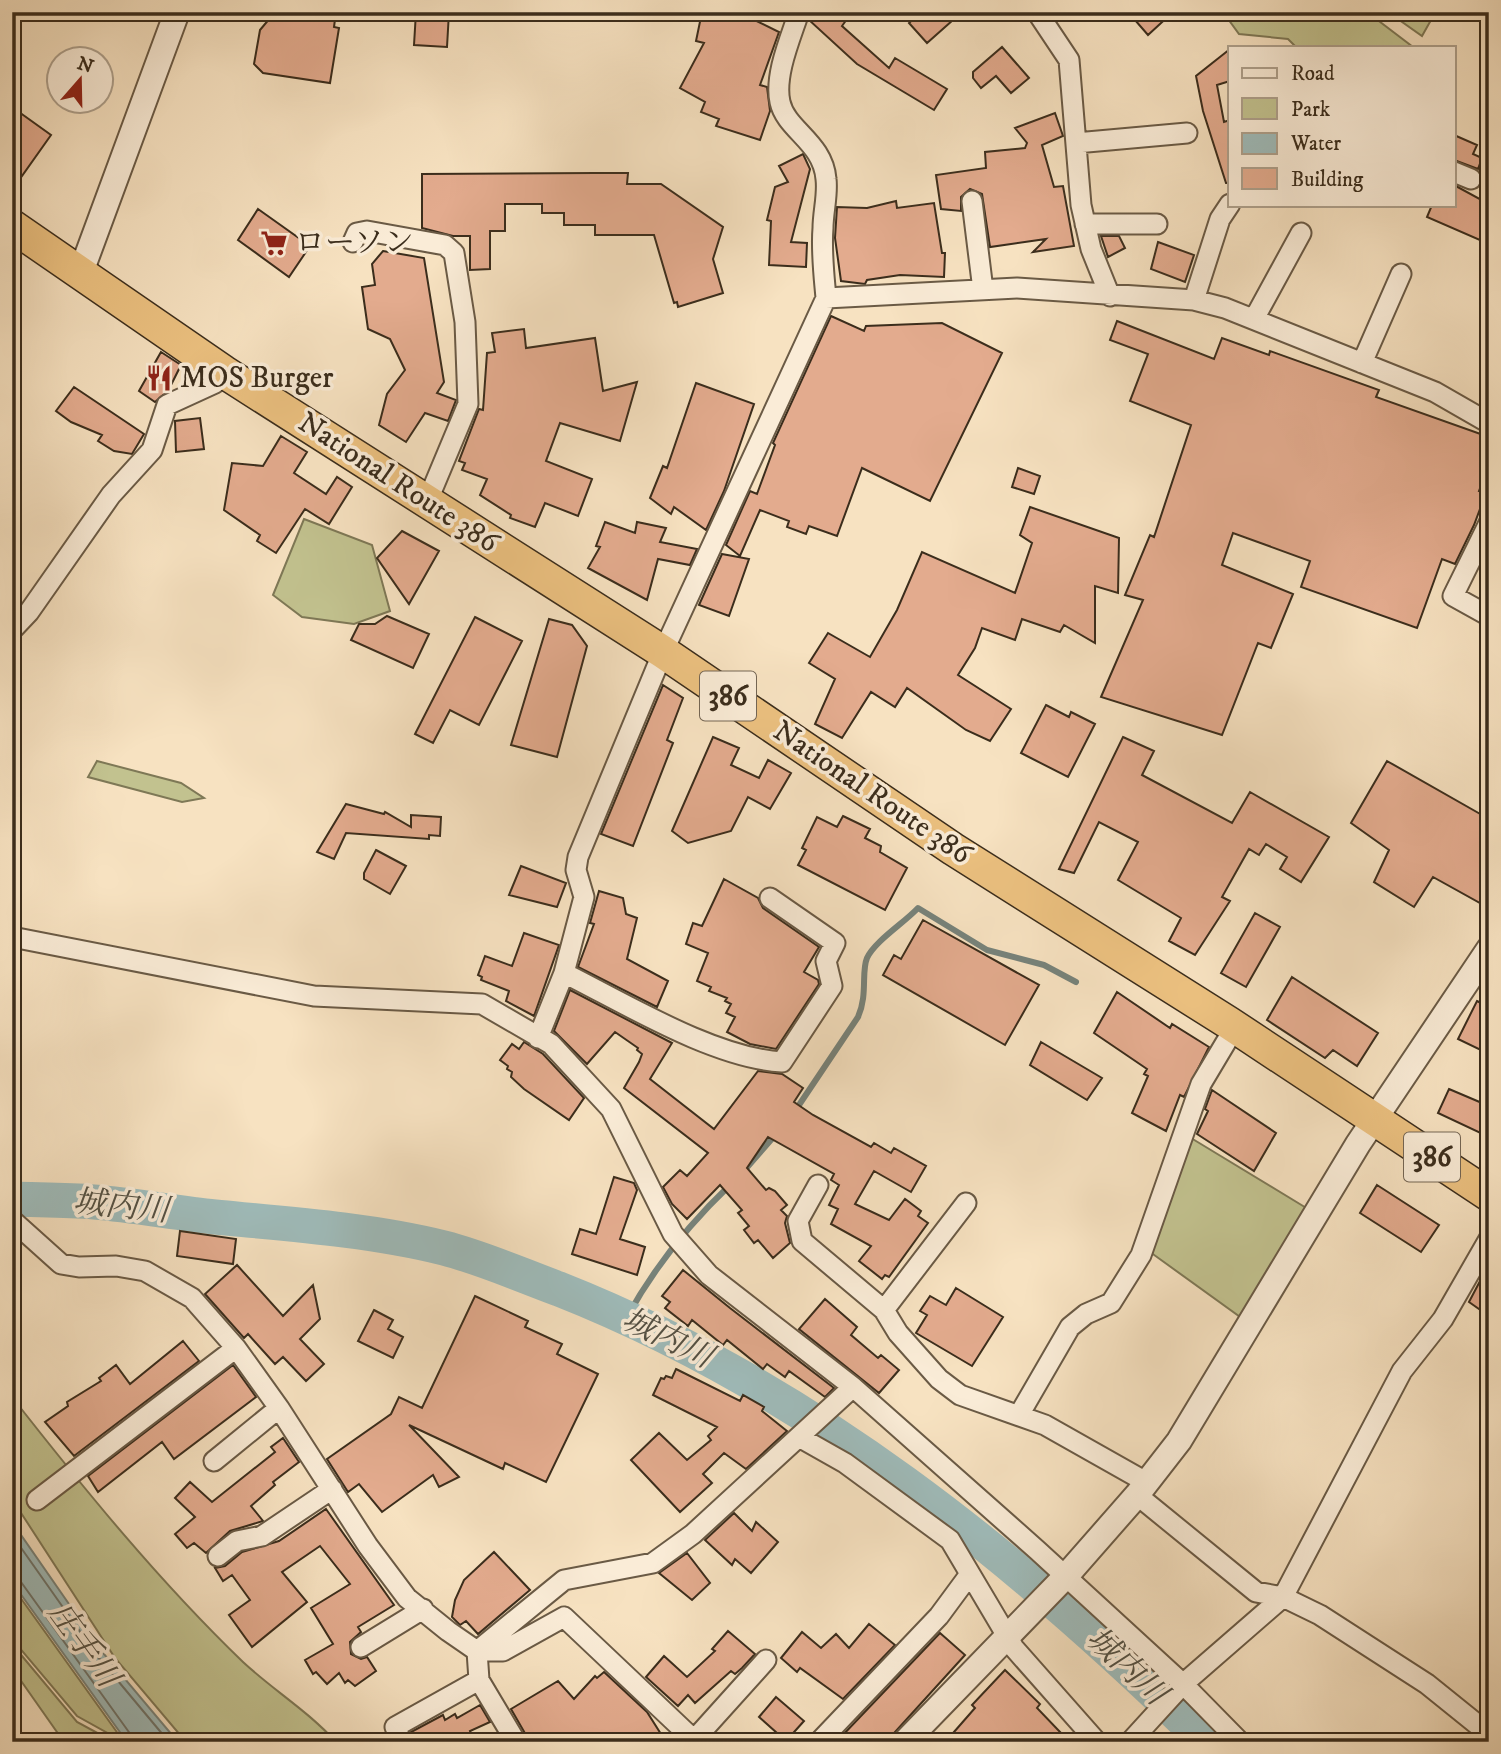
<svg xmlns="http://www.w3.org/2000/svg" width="1501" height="1754" font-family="'IM FELL DW Pica','Noto Serif JP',serif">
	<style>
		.green { fill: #c2c28f; stroke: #7e7856; stroke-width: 2 }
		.water { fill: #9fbcbb; stroke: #77837b; stroke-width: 2 }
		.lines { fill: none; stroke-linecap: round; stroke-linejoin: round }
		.shore { stroke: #6d746c; stroke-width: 2 }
		.stream { stroke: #77837b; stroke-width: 6 }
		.river { stroke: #9fbcbb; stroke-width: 35 }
		.building { fill: #e3ab8e; stroke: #3b2d1c; stroke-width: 2 }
		.minor-casing { stroke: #6a5a45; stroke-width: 23 }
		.tertiary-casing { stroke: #6a5a45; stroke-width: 28 }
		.trunk-casing { stroke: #3b2d1c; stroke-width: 35 }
		.minor { stroke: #faecd7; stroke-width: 19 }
		.tertiary { stroke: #faecd7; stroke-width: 24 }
		.trunk { stroke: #ecc180; stroke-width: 32 }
		.labels { text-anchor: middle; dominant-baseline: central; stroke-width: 7; stroke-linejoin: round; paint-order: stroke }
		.shield { fill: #faecd7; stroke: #746654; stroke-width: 2 }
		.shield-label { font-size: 28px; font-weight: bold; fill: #3b2d1c }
		.poi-label { font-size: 30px; fill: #3b2d1c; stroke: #faecd7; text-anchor: start }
		.street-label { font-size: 30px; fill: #3b2d1c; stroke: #faecd7 }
		.water-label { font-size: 32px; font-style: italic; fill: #545144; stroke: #faecd7 }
	</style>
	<rect width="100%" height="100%" fill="#f7e2c1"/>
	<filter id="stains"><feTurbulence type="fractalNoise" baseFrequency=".00286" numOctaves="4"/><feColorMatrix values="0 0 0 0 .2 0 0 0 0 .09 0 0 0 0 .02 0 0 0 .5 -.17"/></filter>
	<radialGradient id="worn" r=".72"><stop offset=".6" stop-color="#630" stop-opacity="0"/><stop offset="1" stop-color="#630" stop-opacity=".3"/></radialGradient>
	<!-- green -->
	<path class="green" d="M1223,12H1367L1413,47H1296L1288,39L1239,34Z
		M1388,12H1434L1435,13L1422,36Z
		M304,519L372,545L390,611L354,624L302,617L273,595Z
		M97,761L181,783L204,798L182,802L88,777Z
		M1191,1138L1308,1209L1243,1319L1150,1252Z
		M12,1397C84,1489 159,1581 243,1662C273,1690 308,1711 336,1742H186L115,1658L12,1499Z
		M12,1586L124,1742L77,1716L12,1639Z
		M12,1644L77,1722L114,1742H64L12,1668Z"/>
	<!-- water -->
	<path class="water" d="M12,1522L103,1653L178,1742H127L12,1582Z"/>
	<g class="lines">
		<!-- shore -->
		<path class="shore" d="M12,1535L98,1657L169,1742
			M12,1579L21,1582L131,1735L132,1742"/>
		<!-- stream -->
		<path class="stream" d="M795,1111L858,1017C868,995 861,972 867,958C875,941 904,923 918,908L987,950L1044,965L1076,982
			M743,1172L777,1133
			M627,1317C655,1266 688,1225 730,1185"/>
		<!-- river -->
		<path class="river" d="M12,1199C39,1200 67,1200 94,1202C134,1205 175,1213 215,1217C289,1224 372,1230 444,1248C483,1258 521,1275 559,1289C807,1387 1017,1557 1206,1742"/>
	</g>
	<!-- building -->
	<path class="building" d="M275,12H336L334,27L339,28L330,83L263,73L254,64L260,30Z
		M416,12H449L447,47L414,45Z
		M702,12H738L779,32L760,85L767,87L770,111L760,140L716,126L719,119L701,112L705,102L680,88L704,43L696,41Z
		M811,12H852L842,26L889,68L895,58L947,89L934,110L857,64L809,20Z
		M921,12H962L927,43L909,23Z
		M1128,12H1173L1148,35Z
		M1002,47L1029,78L1011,93L996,76L981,88L973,78V72Z
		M1230,49V81L1217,85L1224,122L1230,120V183H1226L1203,111L1196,76Z
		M12,107L51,135L12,190Z
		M1055,113L1063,136L1042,145L1054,187L1063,186L1074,246L1033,252L1046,239L990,247L982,194L970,189L961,197V211L941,209L936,175L986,168L985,152L1025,148L1027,143L1015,128Z
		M1454,135L1477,145L1473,154L1482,158L1478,169L1454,160Z
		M803,154L810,169L791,242L807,243L806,267L769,265L771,221L767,220L775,187L788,182L779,166Z
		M595,173H628L627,184H661L723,227L713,259L723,293L678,307L677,302L674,303L654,235H595V225H564V213H542V204H505V231H490V269L470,270V236H453L422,228V174Z
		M1454,185L1489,204V244L1427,217L1432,205H1454Z
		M896,201L897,208L934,203L942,253H945L944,277L900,275L867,280L865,284L841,281L835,238L837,207L867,208Z
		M258,209L310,246L289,277L238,240Z
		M1101,236H1119L1125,248L1108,257Z
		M1158,242L1194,255L1185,282L1151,269Z
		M383,251L424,258L444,382L437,393L456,400L448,421L425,413L406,442L379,425L387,394L405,370L390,339L368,329L362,287L375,285L372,264Z
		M831,316L864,331L866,326L942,323L1002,353L930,501L862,468L837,536L809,526L806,534L787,527L789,521L760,510L740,556L726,545L750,491L757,494L775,445L773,443Z
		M1117,321L1214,359L1222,338L1269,355L1270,351L1379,390L1376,397L1489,437V464L1479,491L1486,493L1474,525L1455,564L1442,559L1417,628L1301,587L1310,561L1233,533L1222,565L1293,594L1271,648L1258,643L1222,735L1101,697L1143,600L1125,595L1150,535L1154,537L1191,425L1130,401L1148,354L1110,340Z
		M524,329L526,348L595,338L603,391L637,382L620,441L560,423L546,461L592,479L578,516L545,503L535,527L510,518L511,515L480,495L487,479L462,470L465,463L459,461L479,409L483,410L487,353L495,352L492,333Z
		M161,352L181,365L168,391L155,402L139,391Z
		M696,383L754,404L724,491L706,530L674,507L671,514L650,498L663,466L667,468Z
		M74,387L144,434L132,454L114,451L98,441L102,435L71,422L56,411Z
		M200,418L204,449L176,452L175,421Z
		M281,436L307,452L294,473L326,494L337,477L352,487L329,524L305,509L276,553L257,541L260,535L224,510L232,463L263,466Z
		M1018,468L1040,476L1034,494L1012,487Z
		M1030,507L1119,538L1118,593L1095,586V643L1064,625L1060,632L1022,619L1015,640L982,628L975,648L958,675L1011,709L990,741L966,730L907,688L895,707L871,692L842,738L815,724L835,679L809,663L828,633L870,657L897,610L922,552L1015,593L1032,543L1020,535Z
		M605,522L635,533L637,522L666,528L660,542L697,549L690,565L658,559L647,600L588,568L600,547L596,546Z
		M402,531L439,551L409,604L377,558Z
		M722,554L749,559L729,616L699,605Z
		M387,616L429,634L413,668L351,640L359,624H375Z
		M475,617L522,641L479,725L450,710L433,743L415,734Z
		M549,619L572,625L587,646L557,757L511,745Z
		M663,685L683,698L667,740L673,743L633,846L601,834Z
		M1046,705L1069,717L1071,712L1095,724L1068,777L1021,753Z
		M713,737L739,748L731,765L759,778L768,760L791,773L770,809L748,797L731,831L688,843L672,831Z
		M1123,737L1154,751L1142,775L1232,823L1250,792L1329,837L1301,882L1280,869L1287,857L1266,844L1259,855L1249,849L1222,897L1230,901L1195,955L1169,941L1181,918L1118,880L1138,842L1099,822L1074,873L1059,869Z
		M1387,761L1489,819V908L1433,877L1414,907L1374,882L1389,850L1351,823Z
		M346,804L384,814L385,812L411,827V815L441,817L440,836L429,835V839L346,833L334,859L317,852Z
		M843,816L870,829L865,838L881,846L880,852L907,868L885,910L798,865L806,850L802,848L817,817L837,827Z
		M376,850L406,866L390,894L364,879V873Z
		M521,866L566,883L557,907L509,895Z
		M724,879L758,898L763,908L819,947L804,972L818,980L819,984L776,1049L750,1044L727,1032L735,1017L726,1013L731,1004L725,1001L727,998L709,991L711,987L697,981L708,953L686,944L693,923L702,926Z
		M599,891L623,898L626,914L637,918L627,959L668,981L657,1007L578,967L594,924L590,923Z
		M1255,913L1280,927L1246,987L1221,973Z
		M923,920L1039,985L1005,1045L883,975L894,955L901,959Z
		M524,933L559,945L534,1016L506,1001L509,991L481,980L482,977L478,975L485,956L512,966Z
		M1292,977L1378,1033L1357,1066L1333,1050L1325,1058L1267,1020Z
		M570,990L672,1043L650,1079L714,1129L758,1071L782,1074L803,1088L794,1102L813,1115L871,1147L874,1143L891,1153L894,1148L926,1166L911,1192L874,1171L855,1204L889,1220L905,1199L921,1211L918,1216L928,1223L889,1277L885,1275L882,1279L859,1261L871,1246L831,1224L838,1209L829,1205L839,1185L831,1180L834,1174L768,1137L747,1168L766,1190L769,1188L775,1191L787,1205L781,1210L787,1216L785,1223L790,1243L773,1258L758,1240L754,1243L744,1230L749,1226L738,1213L742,1210L720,1185L687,1219L672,1204L663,1187L680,1170L687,1176L708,1153L624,1088L639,1062L642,1054L637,1050L638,1048L615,1032L587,1064L554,1031Z
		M1117,992L1170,1028L1172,1024L1209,1047L1184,1097L1180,1095L1166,1131L1132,1113L1148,1076L1144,1074L1147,1069L1094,1033Z
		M1477,1001L1489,1007V1054L1458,1039Z
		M524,1042L543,1054L584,1098L569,1120L524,1089L511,1077L512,1072L507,1069L508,1066L500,1060L512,1044L519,1049Z
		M1041,1042L1102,1078L1087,1100L1030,1065Z
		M1449,1089L1489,1106V1137L1438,1113Z
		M1212,1090L1276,1133L1254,1171L1197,1134L1208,1111L1205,1109Z
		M614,1177L634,1183L637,1190L620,1239L645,1247L637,1275L572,1254L580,1229L596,1234Z
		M1377,1185L1439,1225L1421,1252L1360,1213Z
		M180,1231L236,1239L233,1264L177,1256Z
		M1489,1264V1316L1469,1302Z
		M237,1265L283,1316L313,1285L320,1319L300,1339L324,1364L306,1381L283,1357L275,1364L248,1334L244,1338L205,1294Z
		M683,1270L730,1308L834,1388L825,1397L789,1371L785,1377L767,1364L763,1369L727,1340L723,1345L692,1320L688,1326L665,1308L670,1302L662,1296Z
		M956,1288L1003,1317L972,1366L916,1333L927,1315L920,1311L930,1296L946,1305Z
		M475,1296L528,1321L525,1327L562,1344L557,1354L598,1374L546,1482L505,1463L503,1469L409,1425L459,1477L439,1487L433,1475L382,1512L359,1484L348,1492L327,1459L391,1414L399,1397L422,1408Z
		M825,1299L857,1327L851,1335L878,1358L881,1355L899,1370L879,1393L799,1329Z
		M374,1310L393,1320L388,1329L403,1337L393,1358L358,1341Z
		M183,1341L199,1361L74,1456L45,1422L68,1406L67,1402L101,1381L99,1378L116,1365L130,1384Z
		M233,1365L256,1397L174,1459L162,1442L98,1492L88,1476Z
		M676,1369L740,1401L743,1395L764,1407L762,1411L787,1431L746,1469L724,1453L703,1474L712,1483L680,1512L631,1460L659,1433L687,1460L711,1440L708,1436L717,1427L653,1395L661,1378L664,1379L666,1376L672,1378Z
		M283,1438L299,1462L273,1482L275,1485L251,1506L263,1521L230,1531L206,1553L194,1543L187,1548L175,1534L195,1517L175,1498L190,1482L212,1502L275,1452L271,1447Z
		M326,1509L394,1605L358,1627L361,1632L350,1642L351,1654L361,1659L367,1657L376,1671L355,1686L348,1680L345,1683L339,1673L327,1684L316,1672L313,1674L305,1660L333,1644L311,1608L350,1584L320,1546L282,1572L307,1602L252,1647L229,1615L250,1600L232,1575L223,1581L215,1568L225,1566L242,1552L279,1541Z
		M734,1513L752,1531L756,1522L778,1542L751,1573L735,1559L732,1565L705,1540Z
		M494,1552L530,1590L478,1634L466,1621L460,1625L452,1617L455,1600L464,1580Z
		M687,1553L710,1583L692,1600L659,1573Z
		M869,1624L895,1645L843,1699L800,1668L797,1672L781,1658L802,1632L821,1648L836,1634L849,1648Z
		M728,1631L755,1654L742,1668L735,1674L731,1671L695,1703L688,1695L678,1706L646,1677L664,1656L687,1677L715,1651L712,1649Z
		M940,1633L965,1655L886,1742H844L840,1738Z
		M1005,1670L1040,1704L1037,1708L1061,1733L1043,1742H966L954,1732L975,1708L972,1705Z
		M604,1672L647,1712L666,1742H530L511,1709L558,1681L574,1699L595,1676L597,1678Z
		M776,1697L804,1721L786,1741L759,1717Z
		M480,1705L490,1722L470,1731L474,1742H414L411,1732L443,1715L445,1720L455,1714L457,1718Z"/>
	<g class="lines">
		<!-- minor casing -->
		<g class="minor-casing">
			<path id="minor" d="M799,12C791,37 774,75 780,102C786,130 823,142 826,179C828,195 823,212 823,228C821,251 824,275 826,298
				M1037,12L1069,60L1081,205L1091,249L1110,296
				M1076,143L1187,133
				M1454,172L1471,179
				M972,201L983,290
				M1085,224H1157
				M353,242L357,233L367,231L445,245L454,253L465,322L468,404L427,502
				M1194,300L1220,219L1230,204
				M1254,319L1301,233
				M1362,363L1401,274
				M1489,523L1453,596L1489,616
				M12,630L29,612L111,495L152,450L167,405L215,383L224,372
				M12,937L314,996L482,1004L551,1044L611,1109L673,1234L709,1275L853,1387L1037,1550L1183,1684L1240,1742
				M564,973C626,1004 714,1058 782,1062L832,986L826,961L835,943L770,898
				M538,1038L564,973L584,897L576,870L578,857L663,652L826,298L1017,288L1194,300L1225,308L1435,392L1489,423
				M818,1185L798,1221L802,1241L884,1310
				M966,1203L884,1310L898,1333L939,1379L960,1395L1045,1425L1146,1482
				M12,1220L61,1264L79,1267L116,1266L145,1271L192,1298L236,1348L279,1408L368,1546L407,1598L448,1631L477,1651H503L564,1617L694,1740L766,1660
				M1019,1415L1070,1327L1086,1314L1111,1303L1141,1255L1201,1084L1235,1027
				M799,1437L845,1463L950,1540L1014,1648L1097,1742
				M214,1461L279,1408
				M1137,1495L1256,1592L1283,1597L1320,1615L1427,1684L1489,1734
				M37,1500L236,1348
				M218,1556L237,1541L262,1536L332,1489
				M361,1647L423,1609
				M402,1742L395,1727L479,1680
				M516,1742L479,1680L477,1651L564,1580L653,1563L693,1534L853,1387
				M819,1742L939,1616L970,1574
				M1130,1742L1183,1684L1283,1597L1402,1371L1443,1319L1489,1239"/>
		</g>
		<!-- tertiary casing -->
		<g class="tertiary-casing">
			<path id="tertiary" d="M81,272L177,12
				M905,1742L1066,1576L1137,1495L1179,1441L1358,1144L1489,949"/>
		</g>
		<!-- trunk casing -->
		<g class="trunk-casing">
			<path id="trunk" d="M12,226L224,372L663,652L953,849L1229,1023L1489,1195"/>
		</g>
		<!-- minor -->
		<use href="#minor" class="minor"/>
		<!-- tertiary -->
		<use href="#tertiary" class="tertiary"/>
		<!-- trunk -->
		<use href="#trunk" class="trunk"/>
	</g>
	<!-- icons -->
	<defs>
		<g id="supermarket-bare" transform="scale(2.1)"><path d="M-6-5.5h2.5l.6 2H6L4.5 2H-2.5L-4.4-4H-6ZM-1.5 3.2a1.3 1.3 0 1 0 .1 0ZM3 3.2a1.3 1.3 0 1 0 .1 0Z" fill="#8f2418" stroke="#faecd7" stroke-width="2.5" paint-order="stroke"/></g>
		<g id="restaurant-bare" transform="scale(2.1)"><path d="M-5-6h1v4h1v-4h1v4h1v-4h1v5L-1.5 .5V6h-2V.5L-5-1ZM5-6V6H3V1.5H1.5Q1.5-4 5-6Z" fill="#8f2418" stroke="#faecd7" stroke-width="2.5" paint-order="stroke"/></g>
	</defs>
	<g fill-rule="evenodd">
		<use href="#supermarket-bare" x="274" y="243"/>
		<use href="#restaurant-bare" x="159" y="378"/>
	</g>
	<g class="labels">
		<!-- shield labels -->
		<g class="shield">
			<rect x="700" y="671.5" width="56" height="49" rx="5"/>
			<rect x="1404" y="1132.5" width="56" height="49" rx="5"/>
		</g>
		<g class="shield-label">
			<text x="728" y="696">386</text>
			<text x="1432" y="1157">386</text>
		</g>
		<!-- poi labels -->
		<g class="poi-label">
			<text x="295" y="243">ローソン</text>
			<text x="180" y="378">MOS Burger</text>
		</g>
		<!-- street labels -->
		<g class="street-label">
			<text transform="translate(398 483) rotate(33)">National Route 386</text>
			<text transform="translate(872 793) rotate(34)">National Route 386</text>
		</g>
		<!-- water labels -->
		<g class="water-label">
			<text transform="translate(121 1207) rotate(6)">城内川</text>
			<text transform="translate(667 1339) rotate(26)">城内川</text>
			<text transform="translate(83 1645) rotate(54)">庄手川</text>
			<text transform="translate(1126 1667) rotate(43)">城内川</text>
		</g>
	</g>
	<!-- margin -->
	<rect width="1501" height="1754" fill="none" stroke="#f7e2c1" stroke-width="42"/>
	<rect x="14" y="14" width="1473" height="1726" fill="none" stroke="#3b2d1c" stroke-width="3.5"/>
	<rect x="21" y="21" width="1459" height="1712" fill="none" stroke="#3b2d1c" stroke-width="2"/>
	<!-- legend -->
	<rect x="1228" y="46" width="228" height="161" fill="#faecd7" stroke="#aea08c" stroke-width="2"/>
	<rect x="1242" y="68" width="35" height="10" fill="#faecd7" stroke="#aea08c" stroke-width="2"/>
	<text x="1291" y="80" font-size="21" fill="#3b2d1c">Road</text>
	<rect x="1242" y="98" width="35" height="21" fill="#c2c28f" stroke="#aea08c" stroke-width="2"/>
	<text x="1291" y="116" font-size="21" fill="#3b2d1c">Park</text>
	<rect x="1242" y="133" width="35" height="21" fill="#9fbcbb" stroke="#aea08c" stroke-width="2"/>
	<text x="1291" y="150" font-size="21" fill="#3b2d1c">Water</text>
	<rect x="1242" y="168" width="35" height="21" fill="#e3ab8e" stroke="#aea08c" stroke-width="2"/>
	<text x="1291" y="186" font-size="21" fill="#3b2d1c">Building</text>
	<!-- north arrow -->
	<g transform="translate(80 80) rotate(20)"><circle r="33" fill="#faecd7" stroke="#aea08c" stroke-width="2"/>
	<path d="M0-5L12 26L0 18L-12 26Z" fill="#8f2418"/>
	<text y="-10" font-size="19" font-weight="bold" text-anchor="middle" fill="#3b2d1c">N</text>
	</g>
	<rect width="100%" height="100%" filter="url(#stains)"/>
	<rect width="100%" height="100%" fill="url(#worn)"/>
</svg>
